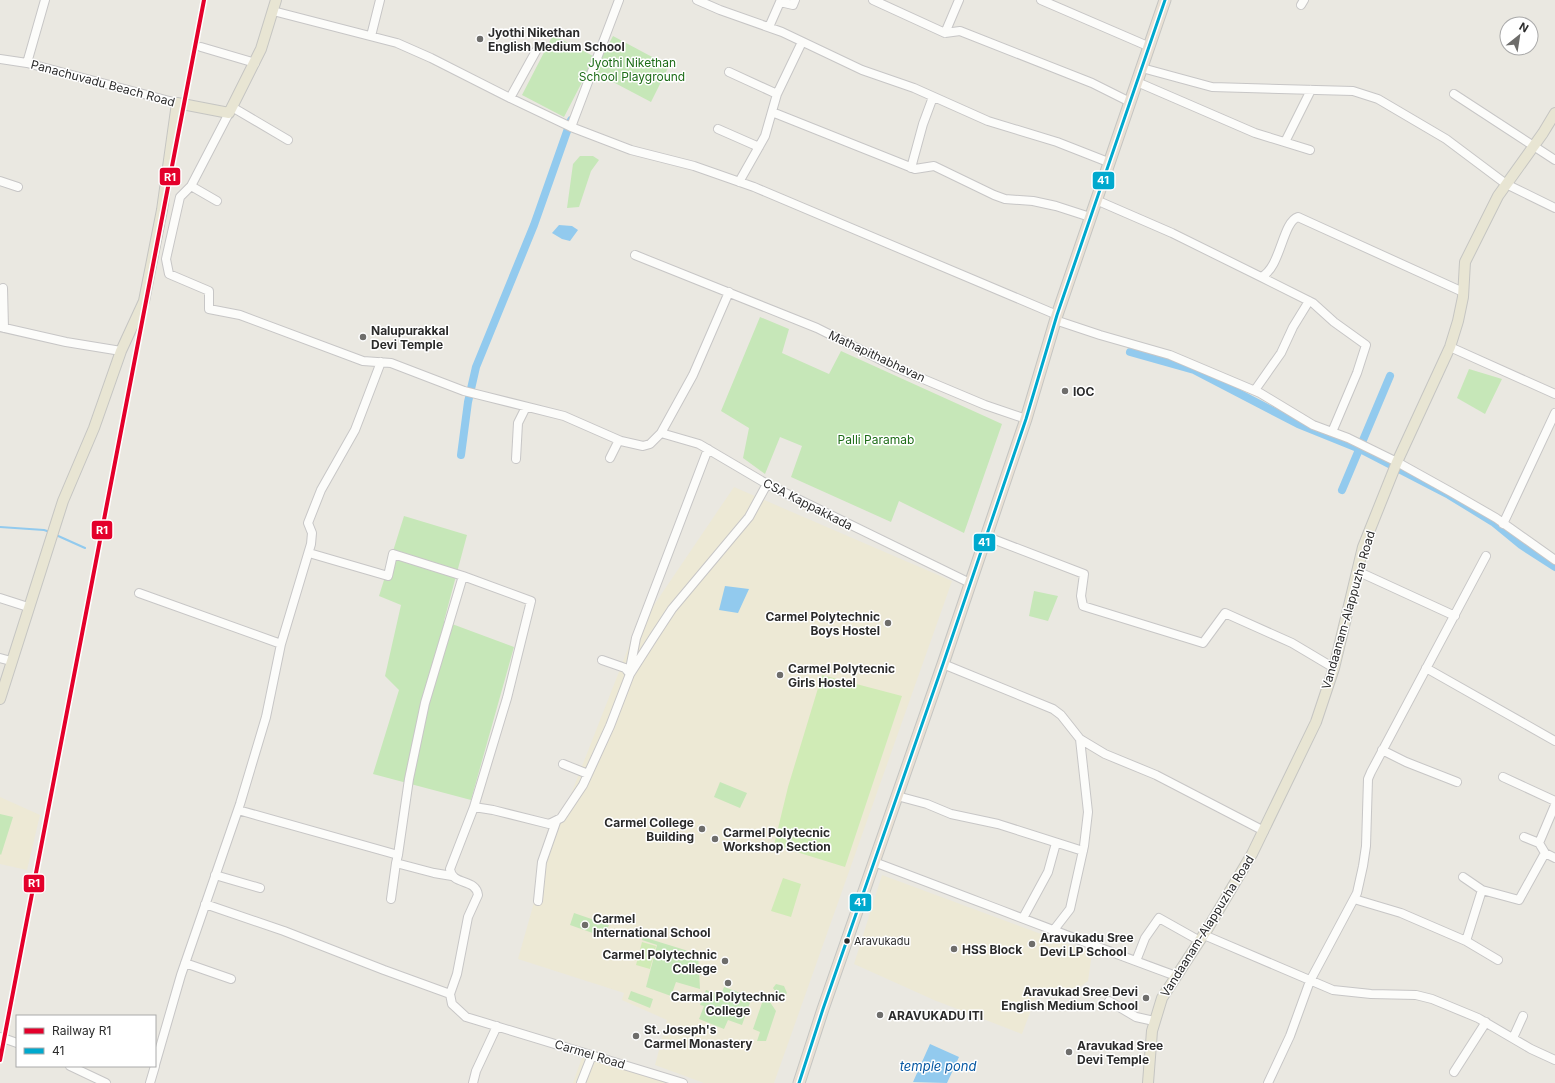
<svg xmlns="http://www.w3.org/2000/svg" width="1555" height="1083" font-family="Inter,sans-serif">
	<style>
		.education { fill: #ede9d5 }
		.green { fill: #c6e7b8 }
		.pitch { fill: #d0ebb6 }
		.water { fill: #92caee }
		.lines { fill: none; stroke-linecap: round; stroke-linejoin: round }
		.stream { stroke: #92caee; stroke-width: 2 }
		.canal { stroke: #92caee; stroke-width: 8 }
		.minor-casing { stroke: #c7c6c6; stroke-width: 10 }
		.major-casing { stroke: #c5c5c2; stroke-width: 12 }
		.highway-casing { stroke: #c5c5c2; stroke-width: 13 }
		.minor { stroke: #fcfcfa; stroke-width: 8 }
		.major { stroke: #e8e5d3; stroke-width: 10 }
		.highway { stroke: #e9e0d4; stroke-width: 11 }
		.bus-1-casing { stroke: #fff; stroke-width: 6 }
		.bus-1 { stroke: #00a9ce; stroke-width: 3 }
		.rail-1-casing { stroke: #fff; stroke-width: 7 }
		.rail-1 { stroke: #e4002b; stroke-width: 4 }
		.poi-dot { fill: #6e6d6b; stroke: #fff; stroke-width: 1.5 }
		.bus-dot { fill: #2b2b2b; stroke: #fff; stroke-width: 1.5 }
		.labels { text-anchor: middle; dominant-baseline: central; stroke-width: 3; stroke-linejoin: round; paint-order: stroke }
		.bus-label { font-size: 11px; fill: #2b2b2b; stroke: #fff; text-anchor: start }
		.poi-label { font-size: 12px; font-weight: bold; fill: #2b2b2b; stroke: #fff; text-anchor: start }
		.park-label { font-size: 12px; fill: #1d6c17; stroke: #fff }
		.street-label { font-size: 12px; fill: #2b2b2b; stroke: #fff }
		.water-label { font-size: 13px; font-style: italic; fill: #0859a3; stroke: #fff }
		.line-badge { stroke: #fff; stroke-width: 1.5 }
		.badge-label { font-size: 11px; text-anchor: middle; font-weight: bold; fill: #fff }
	</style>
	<rect width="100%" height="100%" fill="#eae8e1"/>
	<!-- education -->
	<path class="education" d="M734,487L952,581L774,1083H704L655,1065L667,1020L622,1000L624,993L518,959L548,853L633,636Z
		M0,797L40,815L27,870L0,864Z
		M882,875L1092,953L1088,981L1073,992L1038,991L1022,1034L934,1000L854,964Z
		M584,1052L668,1083H573Z"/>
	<!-- green -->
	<path class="green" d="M553,35L595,57L564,117L522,95Z
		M613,36L669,66L651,102L594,72Z
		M580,156H593L599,160L591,171L579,207L567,208L573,164Z
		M760,317L789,329L782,353L829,374L841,351L1002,424L964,533L899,501L891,522L791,477L802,446L780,437L765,474L743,458L749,428L721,411Z
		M1469,369L1502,379L1485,414L1457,398Z
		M404,516L467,535L444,621L514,647L471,800L373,774L399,690L385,676L401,605L379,596Z
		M1034,591L1058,596L1048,621L1029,616Z
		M720,782L747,793L740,808L714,797Z
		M0,814L13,817L1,855L0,854Z
		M574,913L609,925L604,937L570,925Z
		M643,937L698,954L700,989L676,982L671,996L646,987L657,945L642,940Z
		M776,984L784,986L787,993L782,1000H776L772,998L775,991L773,988Z
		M724,987L752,997L742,1025L728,1020L724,1029L699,1019L704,1006L700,1005L706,990L721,995Z
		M631,991L653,999L650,1008L628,999Z
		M763,1000L770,1002L776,1011L766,1041H757L760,1032L753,1029Z"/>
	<!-- pitch -->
	<path class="pitch" d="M822,675L902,696L845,867L774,845L788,787Z
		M783,878L801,884L791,917L771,911Z
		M642,942L656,946L650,969L636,965Z"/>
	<!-- water -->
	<path class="water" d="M559,225L572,226L578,230L570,241L562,239L552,233Z
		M725,586L749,589L738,613L719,610Z
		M930,1044L959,1057L947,1083L913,1082Z"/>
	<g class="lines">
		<!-- stream -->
		<path class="stream" d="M0,527L44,530L50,532
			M56,535L85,548"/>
		<!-- canal -->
		<path class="canal" d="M1130,352L1194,370L1298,424L1360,449L1449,495L1493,522L1521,545L1555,567
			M461,455L468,402L476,367L534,225L571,120
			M1342,490L1390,376"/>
		<!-- minor casing -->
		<g class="minor-casing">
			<path id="minor" d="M697,0L720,10L782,32L862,70L914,88L988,121L1057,142L1108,162
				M873,0L945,33L959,0
				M1041,0L1150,47
				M1301,5L1304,0
				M273,11L397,43L431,58L510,98L571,127L631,150L694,166L754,187L1057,315
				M769,27L780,2L793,5L795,0
				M945,33L960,31L1092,83L1130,102
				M371,36L380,0
				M201,47L255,63
				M0,59L27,63L177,103
				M27,63L45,0
				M1142,68L1212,87L1353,91L1378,99L1446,139L1506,184L1555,208
				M729,72L777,94
				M1137,82L1255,133L1310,150
				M1454,94L1555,160
				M510,98L536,51
				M232,107L288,140
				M772,112L915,169L934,166L994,195L1005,199L1033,201L1056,206L1090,217
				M229,113L191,186L180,197L166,259L169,274L209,291V309L240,315L363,361L391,363L464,391L564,416L621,441L643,446L650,444L661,433L693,375L729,292
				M571,127L619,0
				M718,129L759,147
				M1285,142L1311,90
				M911,168L923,124L933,97
				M0,181L18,187
				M739,182L765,136L777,94L802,42
				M191,186L217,201
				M1096,200L1172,233L1261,277C1281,268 1282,222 1298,217L1463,292
				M635,255L817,328L897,368L985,405L1026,419
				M1261,277L1313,303L1334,322L1366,345L1357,373L1332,432
				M3,288L4,328
				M1055,320L1100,335L1170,355L1260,393L1313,425L1348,438L1397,462L1451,492L1496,518L1555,560
				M0,327L66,342L121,351
				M1450,347L1555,394
				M1255,390L1281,353L1293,327L1309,301
				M661,433L699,444L767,484L970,583
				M610,458L619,440
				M516,459L518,423L526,407
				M1503,524L1555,413
				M985,536L1084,574L1081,596L1083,606L1203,643L1225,613L1292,643L1334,668
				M309,553L388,576L393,554L463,576L531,601L507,698L474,807
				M1357,571L1455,616
				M139,593L281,644
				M0,598L28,607
				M0,658L11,661
				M602,660L625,668L630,674
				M943,664L1053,709L1061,715L1080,739L1105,754L1156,775L1264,831
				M1426,668L1555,741
				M630,669L636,638L708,449
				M1382,750L1406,762L1457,782
				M563,764L588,774
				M1503,777L1555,801
				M897,796L927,804L951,814L998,824L1083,851
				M238,810L398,855L396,863L434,873L452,876
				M1524,837L1539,843
				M1545,853L1555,858
				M398,855L409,779L425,703L463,576
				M874,862C975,900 1075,939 1176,976
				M215,875L260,888
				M1463,877L1482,890
				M391,899L396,863
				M1354,899L1401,913L1466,941L1482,890L1519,900L1545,853L1539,843L1555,805
				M538,901L542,862L556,822
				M205,904L284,931L384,970L450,994L457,974L468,917L478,895C476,878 452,886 450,869L474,807L493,810L549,824L561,818L583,785L610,726L630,674L653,638L672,609L749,517L767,484
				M1023,918L1048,872L1056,843
				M1053,931L1070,909L1084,846L1088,812L1080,739
				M1204,935L1333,990L1371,994L1416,995L1432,999L1478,1018L1531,1049L1555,1060
				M1466,941L1498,960
				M1136,961L1145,938L1159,918L1200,941
				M185,963L231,979
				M450,994L452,1004L466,1017L683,1083
				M1109,1001L1136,1017L1154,1021
				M0,1037L17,1043
				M1513,1038L1523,1016
				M155,1065L181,975L240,804L266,717L281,644L311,544L312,533L308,523L321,490L355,430L381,362
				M70,1066L106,1083
				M1454,1072L1486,1022
				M150,1083L155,1066
				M473,1083L476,1071L497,1026
				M581,1083L592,1055
				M1268,1083L1290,1036L1310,981L1357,893L1363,866L1366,846L1368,779L1371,772L1486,556"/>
		</g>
		<!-- major casing -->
		<g class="major-casing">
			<path id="major" d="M0,699L63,501L94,428L121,351L144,301L162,210L177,103L229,113L261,49L276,0
				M1148,1083L1152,1031L1162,998L1208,928L1252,854L1316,722L1334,668L1363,547L1397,462L1450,347L1458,321L1463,297L1465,262L1498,196L1543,133L1555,113"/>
		</g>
		<!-- highway casing -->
		<g class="highway-casing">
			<path id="highway" d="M799,1083L823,1009L943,664L1026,419L1057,315L1165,0"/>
		</g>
		<!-- minor -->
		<use href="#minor" class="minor"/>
		<!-- major -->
		<use href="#major" class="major"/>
		<!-- highway -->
		<use href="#highway" class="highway"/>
		<!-- bus-1 casing -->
		<g class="bus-1-casing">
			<path id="bus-1" d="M799,1083L823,1009L943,664L1026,419L1057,315L1165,0"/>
		</g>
		<!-- bus-1 -->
		<use href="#bus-1" class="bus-1"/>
		<!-- rail-1 casing -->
		<g class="rail-1-casing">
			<path id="rail-1" d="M0,1060L204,0"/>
		</g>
		<!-- rail-1 -->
		<use href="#rail-1" class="rail-1"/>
	</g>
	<!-- markers -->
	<g class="poi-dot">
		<circle cx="480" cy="39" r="4"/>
		<circle cx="363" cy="337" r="4"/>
		<circle cx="1065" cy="391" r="4"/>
		<circle cx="888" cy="623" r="4"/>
		<circle cx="780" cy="675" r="4"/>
		<circle cx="702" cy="829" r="4"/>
		<circle cx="715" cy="839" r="4"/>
		<circle cx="585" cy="925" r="4"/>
		<circle cx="1032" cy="944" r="4"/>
		<circle cx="954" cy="949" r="4"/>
		<circle cx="725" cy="961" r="4"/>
		<circle cx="728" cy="983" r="4"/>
		<circle cx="1146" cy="998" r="4"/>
		<circle cx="880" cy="1015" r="4"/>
		<circle cx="636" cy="1036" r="4"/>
		<circle cx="1069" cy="1052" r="4"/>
	</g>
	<circle class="bus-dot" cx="847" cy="941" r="3.5"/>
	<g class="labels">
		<!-- bus labels -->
		<g class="bus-label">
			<text x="854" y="941">Aravukadu</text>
		</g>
		<!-- poi labels -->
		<g class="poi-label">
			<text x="488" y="32">Jyothi Nikethan<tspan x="488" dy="14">English Medium School</tspan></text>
			<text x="371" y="330">Nalupurakkal<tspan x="371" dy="14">Devi Temple</tspan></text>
			<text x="1073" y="391">IOC</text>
			<text x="880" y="616" text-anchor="end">Carmel Polytechnic<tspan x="880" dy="14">Boys Hostel</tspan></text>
			<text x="788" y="668">Carmel Polytecnic<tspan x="788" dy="14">Girls Hostel</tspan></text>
			<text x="694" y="822" text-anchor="end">Carmel College<tspan x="694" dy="14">Building</tspan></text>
			<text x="723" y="832">Carmel Polytecnic<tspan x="723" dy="14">Workshop Section</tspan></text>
			<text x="593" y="918">Carmel<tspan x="593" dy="14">International School</tspan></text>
			<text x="1040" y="937">Aravukadu Sree<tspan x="1040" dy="14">Devi LP School</tspan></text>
			<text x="962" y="949">HSS Block</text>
			<text x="717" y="954" text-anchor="end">Carmel Polytechnic<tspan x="717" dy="14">College</tspan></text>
			<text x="1138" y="991" text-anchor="end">Aravukad Sree Devi<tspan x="1138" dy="14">English Medium School</tspan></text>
			<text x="728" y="996" text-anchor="middle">Carmal Polytechnic<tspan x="728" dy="14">College</tspan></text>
			<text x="888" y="1015">ARAVUKADU ITI</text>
			<text x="644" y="1029">St. Joseph's<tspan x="644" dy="14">Carmel Monastery</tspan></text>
			<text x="1077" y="1045">Aravukad Sree<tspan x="1077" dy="14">Devi Temple</tspan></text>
		</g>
		<!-- park labels -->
		<g class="park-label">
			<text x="632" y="62">Jyothi Nikethan<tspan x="632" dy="14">School Playground</tspan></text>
			<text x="876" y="439">Palli Paramab</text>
		</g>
		<!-- street labels -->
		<g class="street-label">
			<text transform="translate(103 83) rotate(15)">Panachuvadu Beach Road</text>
			<text transform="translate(877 356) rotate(25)">Mathapithabhavan</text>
			<text transform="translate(808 504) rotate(27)">CSA Kappakkada</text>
			<text transform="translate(1348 610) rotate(-74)">Vandaanam-Alappuzha Road</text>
			<text transform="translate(1207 926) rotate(-58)">Vandaanam-Alappuzha Road</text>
			<text transform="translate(590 1054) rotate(17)">Carmel Road</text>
		</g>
		<!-- water labels -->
		<g class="water-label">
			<text x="938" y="1066">temple pond</text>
		</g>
	</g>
	<g class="line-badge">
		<rect x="159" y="167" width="22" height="19" rx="4" fill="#e4002b"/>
		<rect x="1092" y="171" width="23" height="19" rx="4" fill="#00a9ce"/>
		<rect x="91" y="520" width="22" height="20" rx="4" fill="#e4002b"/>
		<rect x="973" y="533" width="23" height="19" rx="4" fill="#00a9ce"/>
		<rect x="23" y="874" width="22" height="19" rx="4" fill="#e4002b"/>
		<rect x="849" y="893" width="23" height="19" rx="4" fill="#00a9ce"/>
	</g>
	<g class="badge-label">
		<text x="170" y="181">R1</text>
		<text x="1103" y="184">41</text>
		<text x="102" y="534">R1</text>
		<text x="984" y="546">41</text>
		<text x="34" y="887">R1</text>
		<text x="860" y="906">41</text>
	</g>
	<!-- legend -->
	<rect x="16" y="1015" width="140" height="52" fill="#ffffff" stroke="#aaaaaa"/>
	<rect x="24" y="1028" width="20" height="6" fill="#e4002b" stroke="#aaaaaa"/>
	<text x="52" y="1035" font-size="12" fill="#2b2b2b">Railway R1</text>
	<rect x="24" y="1048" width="20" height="6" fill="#00a9ce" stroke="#aaaaaa"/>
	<text x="52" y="1055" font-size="12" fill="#2b2b2b">41</text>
	<!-- north arrow -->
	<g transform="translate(1519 36) rotate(30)"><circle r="19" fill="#ffffff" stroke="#aaaaaa"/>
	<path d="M0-3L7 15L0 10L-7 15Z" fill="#6e6d6b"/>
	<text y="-6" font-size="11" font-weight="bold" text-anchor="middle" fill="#2b2b2b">N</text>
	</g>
</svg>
